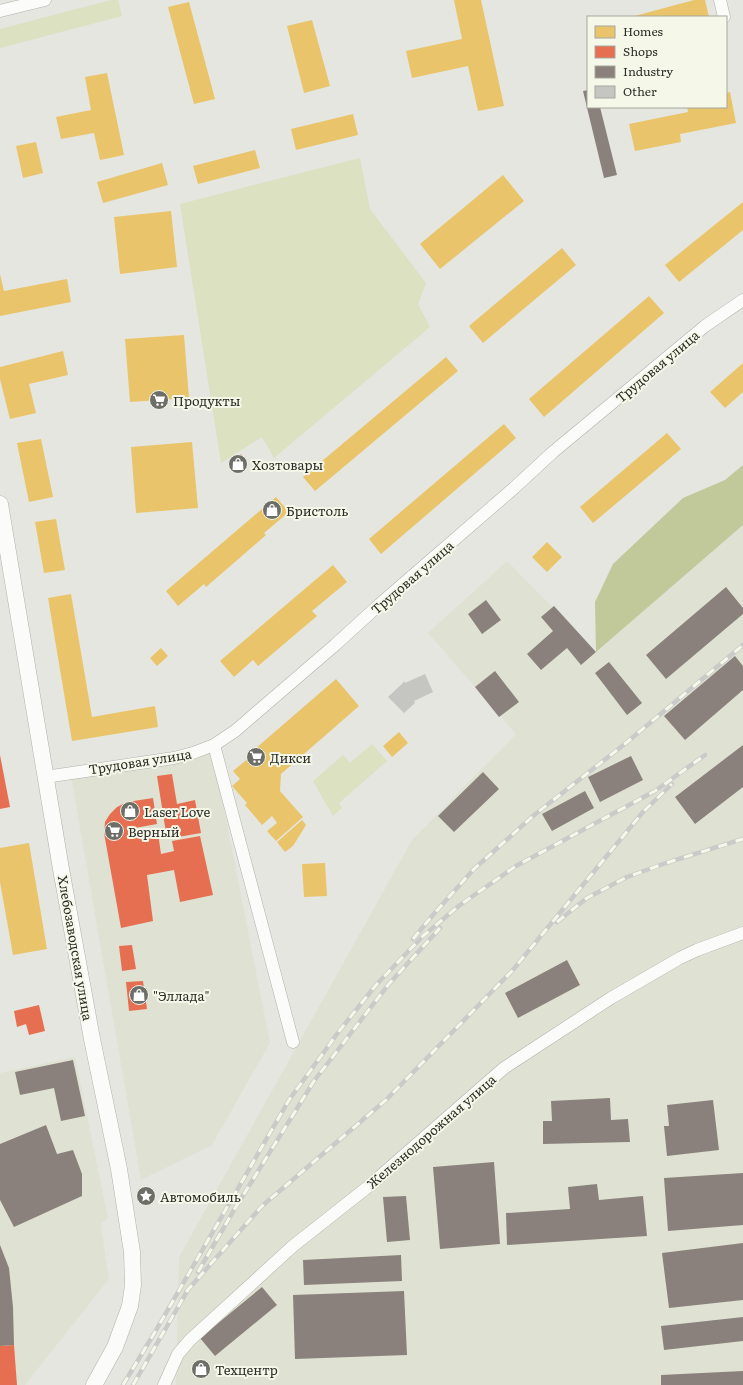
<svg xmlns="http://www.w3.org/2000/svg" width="743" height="1385" font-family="Literata,serif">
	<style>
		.built { fill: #dfe2d3 }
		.green { fill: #dbe1c1 }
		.forest { fill: #c1c99b }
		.homes { fill: #e9c46a }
		.shops { fill: #e76f51 }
		.industry { fill: #8a817c }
		.building { fill: #c5c6c1 }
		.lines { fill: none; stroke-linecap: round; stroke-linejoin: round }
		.minor-casing { stroke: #b0b1ab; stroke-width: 13 }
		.major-casing { stroke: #b0b1ab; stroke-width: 17 }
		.minor { stroke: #fbfbfa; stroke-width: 12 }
		.major { stroke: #fbfbfa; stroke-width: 16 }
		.rail-casing { stroke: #cacac8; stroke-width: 4.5 }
		.rail { stroke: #f5f8e9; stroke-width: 3; stroke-dasharray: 9; stroke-linecap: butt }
		.labels { text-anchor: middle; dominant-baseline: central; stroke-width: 4; stroke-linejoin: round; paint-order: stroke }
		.street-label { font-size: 13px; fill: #2c2d28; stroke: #f5f8e9 }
		.poi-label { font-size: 13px; fill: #2c2d28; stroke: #f5f8e9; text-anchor: start }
	</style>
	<rect width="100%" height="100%" fill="#e5e6e0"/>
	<!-- built -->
	<path class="built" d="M743,525V1385H176L179,1257L412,840L516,734L428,633L507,561L596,652Z
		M213,752L270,1043L212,1145L141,1180L71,776Z
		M75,1057L108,1218L101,1224L109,1279L25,1385H0V1073Z"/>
	<!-- green -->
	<path class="green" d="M111,0H118L122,16L0,48V29Z
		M360,158L370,209L426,283L418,304L430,327L274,458L262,437L221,463L180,204Z
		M372,744L387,761L339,803L342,808L333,816L313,781L343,755L350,763Z"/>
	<!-- forest -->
	<path class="forest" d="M743,465V525L596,652L595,602L613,564L683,498L725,480Z"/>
	<!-- homes -->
	<path class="homes" d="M454,0H481L504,106L478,111L468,66L412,78L406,51L462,39Z
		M694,0H705L709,17H631Z
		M189,2L215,99L194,104L168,7Z
		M312,20L330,86L304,93L287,26Z
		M107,73L124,155L100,160L94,133L61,139L56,117L91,110L85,77Z
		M730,92L736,123L680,134L681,142L635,151L629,124L688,112L687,107H726V93Z
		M353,114L358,135L296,150L291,129Z
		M36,142L43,173L23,178L16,146Z
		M255,150L260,168L198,184L193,166Z
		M162,163L168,185L103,203L97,182Z
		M503,175L524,201L440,269L420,244Z
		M743,202V230L679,282L665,265Z
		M171,211L177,267L120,274L114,217Z
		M562,248L576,265L483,343L469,326Z
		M0,274L4,291L67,279L71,302L0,316Z
		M649,296L664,313L544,417L529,399Z
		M184,335L189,398L130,402L125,339Z
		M63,351L68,375L29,384L36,413L10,419L0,379V367Z
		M446,357L458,371L315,491L303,477Z
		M743,363V392L725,408L710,392Z
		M504,424L516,438L381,554L369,539Z
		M667,433L681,449L593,523L580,507Z
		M41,439L53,497L29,502L17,443Z
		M192,442L198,508L136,513L131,447Z
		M276,497L289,512L264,533L266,535L206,587L204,584L178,606L166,591Z
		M56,519L65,570L44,573L35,522Z
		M547,542L562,557L547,572L532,557Z
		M333,565L347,582L312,611L317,616L258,666L253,660L234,677L220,661Z
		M71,594L92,717L155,706L158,727L72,741L48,598Z
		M161,648L168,656L157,666L150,658Z
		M336,679L359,706L281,774L280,791L303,817L276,841L267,831L277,823L272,816L262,825L245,805L247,803L232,786L240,779L233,771L250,757L248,755Z
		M399,732L408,743L392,757L383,746Z
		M302,820L306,825L293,846L285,852L277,842Z
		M29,843L47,949L13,955L0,882V848Z
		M325,863L327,896L304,897L302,864Z"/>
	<!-- shops -->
	<path class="shops" d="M241,454L248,465L235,473L228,462Z
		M0,755L10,807L0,809Z
		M172,774L177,804L195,800L201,833L167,839L157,776Z
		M153,798L157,824L135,828L137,836L158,833L161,854L174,851L172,841L200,836L213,895L180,902L174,870L147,875L153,921L121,928L104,833L105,822L110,814L117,807L127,802Z
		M132,945L136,969L122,971L119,946Z
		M143,981L147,1009L129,1011L126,982Z
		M39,1005L45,1031L29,1035L26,1024L17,1027L14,1011Z
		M14,1345L17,1385H0V1346Z"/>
	<!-- industry -->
	<path class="industry" d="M588,90V107H600L617,175L604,178L583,91Z
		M726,587L743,608V614L666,679L646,655Z
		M486,600L501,620L482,634L468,614Z
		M554,606L596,652L581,665L567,648L541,670L527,654L553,631L541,617Z
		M735,656L743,666V690L685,740L664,716Z
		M609,662L642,703L627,715L595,673Z
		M495,671L519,702L499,717L475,687Z
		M743,745V787L695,824L675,797Z
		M631,756L643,780L600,802L588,777Z
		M483,772L499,789L454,832L438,816Z
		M585,791L594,808L552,831L542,814Z
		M567,960L580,985L518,1018L505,993Z
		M73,1060L85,1116L61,1121L54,1088L20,1095L15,1072Z
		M610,1098L611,1120L628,1119L630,1142L543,1144V1121H552L551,1101Z
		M713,1100L719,1150L667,1156L664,1126H669L667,1105Z
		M46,1125L57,1154L73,1150L82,1174V1196L14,1227L0,1200V1144Z
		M494,1162L500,1244L440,1249L433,1167Z
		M743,1173V1225L668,1231L664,1178Z
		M597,1184L599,1200L643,1196L647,1236L507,1245L506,1213L570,1209L568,1187Z
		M406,1196L410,1240L387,1242L383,1197Z
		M743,1243V1300L669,1308L662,1253Z
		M0,1245L9,1268L13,1307L14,1345L0,1346Z
		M401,1255L402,1281L304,1285L303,1260Z
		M262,1287L277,1305L215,1356L200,1338Z
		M404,1291L407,1355L295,1359L293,1295Z
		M743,1317V1341L664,1350L661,1326Z
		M743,1371V1385H661V1375Z"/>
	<!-- building -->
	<path class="building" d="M425,674L433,692L414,701L415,703L404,713L388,697L405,681V683Z"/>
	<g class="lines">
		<!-- minor casing -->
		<g class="minor-casing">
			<path id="minor" d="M720,0L724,17
				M0,11L45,0
				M214,745L293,1042
				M45,777L174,758L193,753L214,745L235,731L335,645L380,604L514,488L553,452L705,326L743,300
				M164,1385L178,1354L190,1340L293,1246L369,1186L504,1068L611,998L680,958L697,950L743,933"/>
		</g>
		<!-- major casing -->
		<g class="major-casing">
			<path id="major" d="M0,504L61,869L92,1039L119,1169L132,1252L133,1285L130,1306L115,1347L94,1385"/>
		</g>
		<!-- minor -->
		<use href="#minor" class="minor"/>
		<!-- major -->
		<use href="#major" class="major"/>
		<!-- rail casing -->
		<g class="rail-casing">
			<path id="rail" d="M557,922L587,898L627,877L666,863L743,839
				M413,939L432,916L474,869L533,816L626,743L743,645
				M198,1272L234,1210L314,1081L388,985L440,928
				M186,1292L262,1206L386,1100L512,971L643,812L672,784
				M123,1385L155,1332L289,1100L340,1030L376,985L423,936L460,905L483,889L516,866L655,791L705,755
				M133,1385L189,1288"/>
		</g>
		<!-- rail -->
		<use href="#rail" class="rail"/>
	</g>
	<!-- icons -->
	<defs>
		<g id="supermarket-disc" transform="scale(1)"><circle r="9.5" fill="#6d6e68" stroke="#f5f8e9"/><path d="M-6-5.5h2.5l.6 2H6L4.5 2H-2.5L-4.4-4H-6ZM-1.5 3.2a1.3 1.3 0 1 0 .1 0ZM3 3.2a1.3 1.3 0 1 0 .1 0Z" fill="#fff"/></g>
		<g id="shop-disc" transform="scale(1)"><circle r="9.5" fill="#6d6e68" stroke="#f5f8e9"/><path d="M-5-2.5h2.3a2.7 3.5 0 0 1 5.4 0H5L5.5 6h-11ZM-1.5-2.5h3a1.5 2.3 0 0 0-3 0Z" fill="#fff"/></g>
		<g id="sight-disc" transform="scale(1)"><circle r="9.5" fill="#6d6e68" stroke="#f5f8e9"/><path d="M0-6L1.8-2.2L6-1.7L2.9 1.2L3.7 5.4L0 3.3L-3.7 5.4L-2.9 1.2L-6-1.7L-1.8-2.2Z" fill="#fff"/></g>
	</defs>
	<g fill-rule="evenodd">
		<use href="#supermarket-disc" x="159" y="400"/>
		<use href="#shop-disc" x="238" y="464"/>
		<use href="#shop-disc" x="272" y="510"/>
		<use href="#supermarket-disc" x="256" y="757"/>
		<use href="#shop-disc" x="130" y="811"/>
		<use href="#supermarket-disc" x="114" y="831"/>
		<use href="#shop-disc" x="139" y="995"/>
		<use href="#sight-disc" x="146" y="1196"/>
		<use href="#shop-disc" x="201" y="1369"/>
	</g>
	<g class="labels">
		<!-- street labels -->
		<g class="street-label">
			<text transform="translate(657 366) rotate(-40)">Трудовая улица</text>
			<text transform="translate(412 577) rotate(-41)">Трудовая улица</text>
			<text transform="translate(140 761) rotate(-9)">Трудовая улица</text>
			<text transform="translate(76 948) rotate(80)">Хлебозаводская улица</text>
			<text transform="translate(431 1131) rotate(-41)">Железнодорожная улица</text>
		</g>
		<!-- poi labels -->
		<g class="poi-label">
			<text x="173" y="400">Продукты</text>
			<text x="252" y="464">Хозтовары</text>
			<text x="286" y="510">Бристоль</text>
			<text x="270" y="757">Дикси</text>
			<text x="144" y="811">Laser Love</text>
			<text x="128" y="831">Верный</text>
			<text x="153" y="995">"Эллада"</text>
			<text x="160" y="1196">Автомобиль</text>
			<text x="215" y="1369">Техцентр</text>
		</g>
	</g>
	<!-- legend -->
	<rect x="587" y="16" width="140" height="92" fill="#f5f8e9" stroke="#a5a79c"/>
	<rect x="595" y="26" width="20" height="12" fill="#e9c46a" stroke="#a5a79c"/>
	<text x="623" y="36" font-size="12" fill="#2c2d28">Homes</text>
	<rect x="595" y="46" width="20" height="12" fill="#e76f51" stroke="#a5a79c"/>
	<text x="623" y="56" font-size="12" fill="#2c2d28">Shops</text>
	<rect x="595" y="66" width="20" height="12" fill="#8a817c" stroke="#a5a79c"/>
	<text x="623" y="76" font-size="12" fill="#2c2d28">Industry</text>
	<rect x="595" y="86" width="20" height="12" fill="#c5c6c1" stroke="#a5a79c"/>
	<text x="623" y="96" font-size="12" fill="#2c2d28">Other</text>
</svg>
